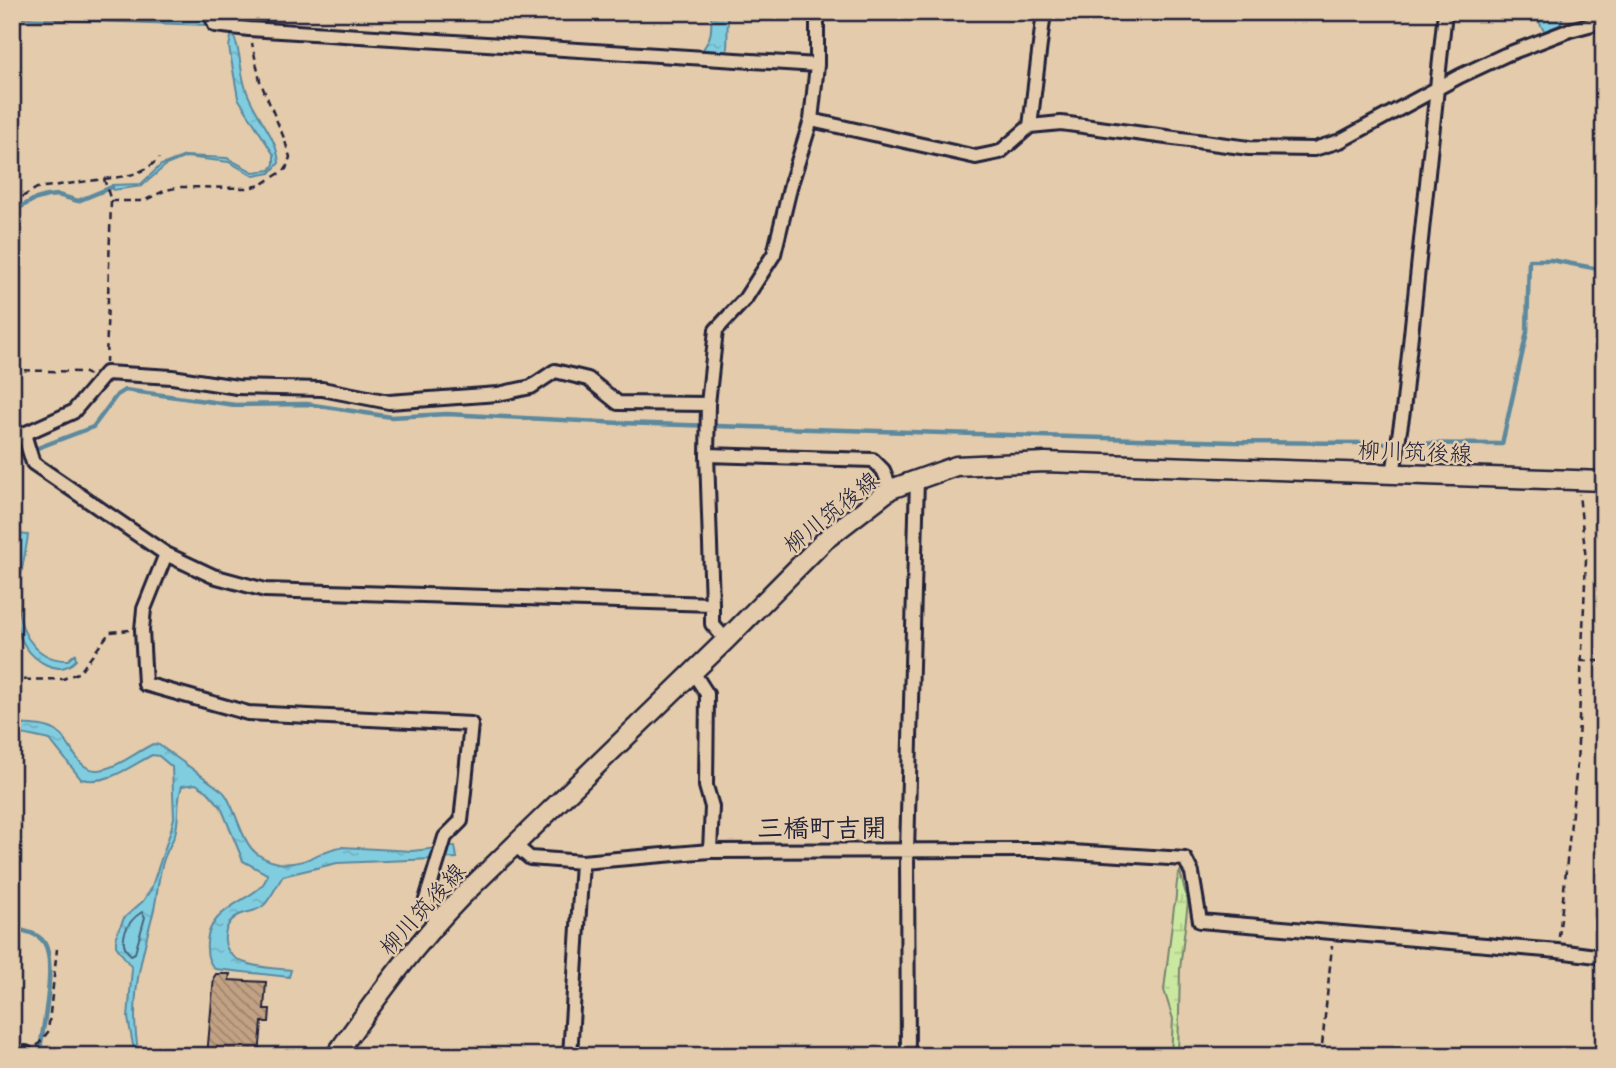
<svg xmlns="http://www.w3.org/2000/svg" width="1616" height="1068" font-family="'Playpen Sans','Klee One',sans-serif">
	<style>
		.wetland { fill: url(#wetland-marsh); stroke: #76856e; stroke-width: 2 }
		.water { fill: url(#water-ripples); stroke: #5b899e; stroke-width: 2 }
		.lines { fill: none; stroke-linecap: round; stroke-linejoin: round }
		.shore { stroke: #48667d; stroke-width: 2 }
		.stream { stroke: #5b899e; stroke-width: 4.5 }
		.building { fill: url(#building-back-hatch); stroke: #22223b; stroke-width: 2 }
		.street-casing { stroke: #22223b; stroke-width: 18 }
		.secondary-casing { stroke: #22223b; stroke-width: 23 }
		.path { stroke: #22223b; stroke-width: 2.5; stroke-dasharray: 7 5; stroke-linecap: butt }
		.street { stroke: #e3cbab; stroke-width: 12 }
		.secondary { stroke: #e3cbab; stroke-width: 18 }
		.labels { text-anchor: middle; dominant-baseline: central; stroke-width: 5; stroke-linejoin: round; paint-order: stroke }
		.street-label { font-size: 23px; fill: #22223b; stroke: #e3cbab }
		.quarter-label { font-size: 26px; font-weight: bold; fill: #22223b; stroke: #e3cbab }
	</style>
	<defs>
		<pattern id="wetland-marsh" width="20" height="14" patternUnits="userSpaceOnUse" patternTransform="scale(1.75)"><rect width="20" height="14" fill="#cbe8a0"/><path d="M1 5h8M5 5V1M11 12h8M15 12V8" fill="none" stroke="#aec78b"/></pattern>
		<pattern id="water-ripples" width="26" height="14" patternUnits="userSpaceOnUse" patternTransform="scale(1.75)"><rect width="26" height="14" fill="#81cde0"/><path d="M2 4q2-2 4 0t4 0M15 11q2-2 4 0t4 0" fill="none" stroke="#6fb0c1"/></pattern>
		<pattern id="building-back-hatch" width="6" height="6" patternUnits="userSpaceOnUse" patternTransform="scale(1.75)"><rect width="6" height="6" fill="#c2a283"/><path d="M-1 5l2 2M0 0l6 6M5-1l2 2" fill="none" stroke="#9d846c"/></pattern>
	</defs>
	<rect width="100%" height="100%" fill="#e3cbab"/>
	<filter id="ink" filterUnits="userSpaceOnUse"><feTurbulence type="fractalNoise" baseFrequency=".0143" numOctaves="2"/><feDisplacementMap in="SourceGraphic" scale="14" xChannelSelector="R" yChannelSelector="G"/><feConvolveMatrix kernelMatrix="1 2 1 2 8 2 1 2 1" color-interpolation-filters="sRGB"/></filter>
	<g filter="url(#ink)">
		<!-- wetland -->
		<path class="wetland" d="M1180,872L1188,902L1180,969L1178,1056H1171L1173,1019L1164,990L1174,907C1178,896 1174,883 1180,872Z"/>
		<!-- water -->
		<path class="water" d="M711,12H728L727,53H700C712,39 712,30 711,12Z
			M1537,12H1564L1560,25L1544,31L1537,18Z
			M12,13L207,20L206,25L12,18Z
			M232,32C242,51 239,73 247,92C256,117 277,136 279,163L270,173L254,176L229,162L186,157L166,165L142,186L113,190L112,185L141,184L161,165L185,156L227,158L253,172L270,170L274,164V155L238,98L229,47Z
			M12,533L28,535C25,559 16,587 19,612C22,638 40,661 68,660L75,654L76,660C67,669 59,670 47,665C1,644 12,572 12,533Z
			M12,724C26,725 44,724 56,731C74,743 76,776 104,769C122,765 136,752 153,744L159,745C180,760 201,775 221,790C226,793 228,799 230,803C244,831 243,856 279,863C307,867 319,849 342,847L412,851L455,846L457,858L337,863L283,876C277,885 272,896 265,904C257,914 240,910 231,921C227,925 224,935 225,941C228,968 271,968 291,970L289,977L215,969C209,963 207,957 207,949C203,903 266,900 267,874L243,861L221,807L208,792L196,784L182,786C176,801 180,818 175,834C172,843 167,850 164,859C157,878 158,898 152,917C139,966 129,1005 139,1056H135L128,1018L132,968L116,946V936L124,918L143,901L151,889L170,833L174,818L172,767L159,756L152,755C129,767 108,785 81,779L50,740L12,732Z
			M12,835C18,857 24,877 12,899Z"/>
		<g class="lines">
			<!-- shore -->
			<path class="shore" d="M142,912L145,917L135,953L131,955C116,942 127,921 142,912Z"/>
			<!-- stream -->
			<path class="stream" d="M12,212L33,200L47,196L58,195L78,201L112,187
				M12,455H19L93,427L117,395L125,390L235,405L307,404L391,417L447,414L620,423L1233,442L1502,444L1527,332L1529,260H1551L1604,270
				M12,928C22,931 36,932 43,941C58,959 42,1032 39,1056"/>
		</g>
		<!-- building -->
		<path class="building" d="M216,974H230L229,980L266,982L264,1009H270L269,1022H262L259,1056H207L214,977Z"/>
		<g class="lines">
			<!-- street casing -->
			<g class="street-casing">
				<path id="street" d="M210,12L215,25L249,29L817,65
					M811,120L976,157L1000,152L1030,126L1061,123L1249,148L1314,149L1340,141L1460,76L1505,55L1570,30L1604,21
					M1030,126L1044,12
					M708,404L618,403L588,379L555,371L531,387L498,394L389,402L322,389L237,387L172,377L106,373L73,412L24,434L33,463L166,554L213,576L265,590L712,604V624L726,640
					M707,455L708,404L716,330L745,299L774,254L791,184L811,120L817,65V19L811,12
					M1393,474L1403,411L1445,12
					M166,554L144,609L142,630L145,684L248,713L471,724L461,821L445,837L425,903L438,920
					M712,604L707,455L873,460L883,470L891,489
					M693,672L707,694L706,786L712,807L710,851
					M515,845L530,858L582,862L710,851L1039,850L1185,859L1192,873L1200,921L1558,951L1604,957
					M12,1055L26,1053
					M570,1056L582,862
					M908,1056L907,852L917,479"/>
			</g>
			<!-- secondary casing -->
			<g class="secondary-casing">
				<path id="secondary" d="M335,1056C375,1000 414,945 462,896L726,640L825,540L891,489L956,466L1045,462L1604,481"/>
			</g>
			<!-- path -->
			<path class="path" d="M104,179C127,176 143,175 159,158
				M111,201H143L166,190L181,187L247,188L261,185L286,169L290,157L284,138L260,81L252,43
				M12,203L37,188L104,179L111,201L106,362
				M12,370L83,372L89,375
				M1581,661H1604
				M12,680L63,679L80,672L110,632L129,630
				M1559,937L1577,765L1586,560L1579,494
				M37,1046L48,1032L57,949
				M1321,1056L1332,946"/>
			<!-- street -->
			<use href="#street" class="street"/>
			<!-- secondary -->
			<use href="#secondary" class="secondary"/>
		</g>
	</g>
	<g class="labels">
		<!-- street labels -->
		<g class="street-label">
			<text transform="translate(1415 450) rotate(2)">柳川筑後線</text>
			<text transform="translate(830 511) rotate(-39)">柳川筑後線</text>
			<text transform="translate(421 908) rotate(-48)">柳川筑後線</text>
		</g>
		<!-- quarter labels -->
		<g class="quarter-label">
			<text x="822" y="826">三橋町吉開</text>
		</g>
	</g>
	<!-- margin -->
	<rect width="1616" height="1068" fill="none" stroke="#e3cbab" stroke-width="42"/>
	<rect x="21" y="21" width="1574" height="1026" fill="none" stroke="#22223b" stroke-width="2.5" filter="url(#ink)"/>
</svg>
